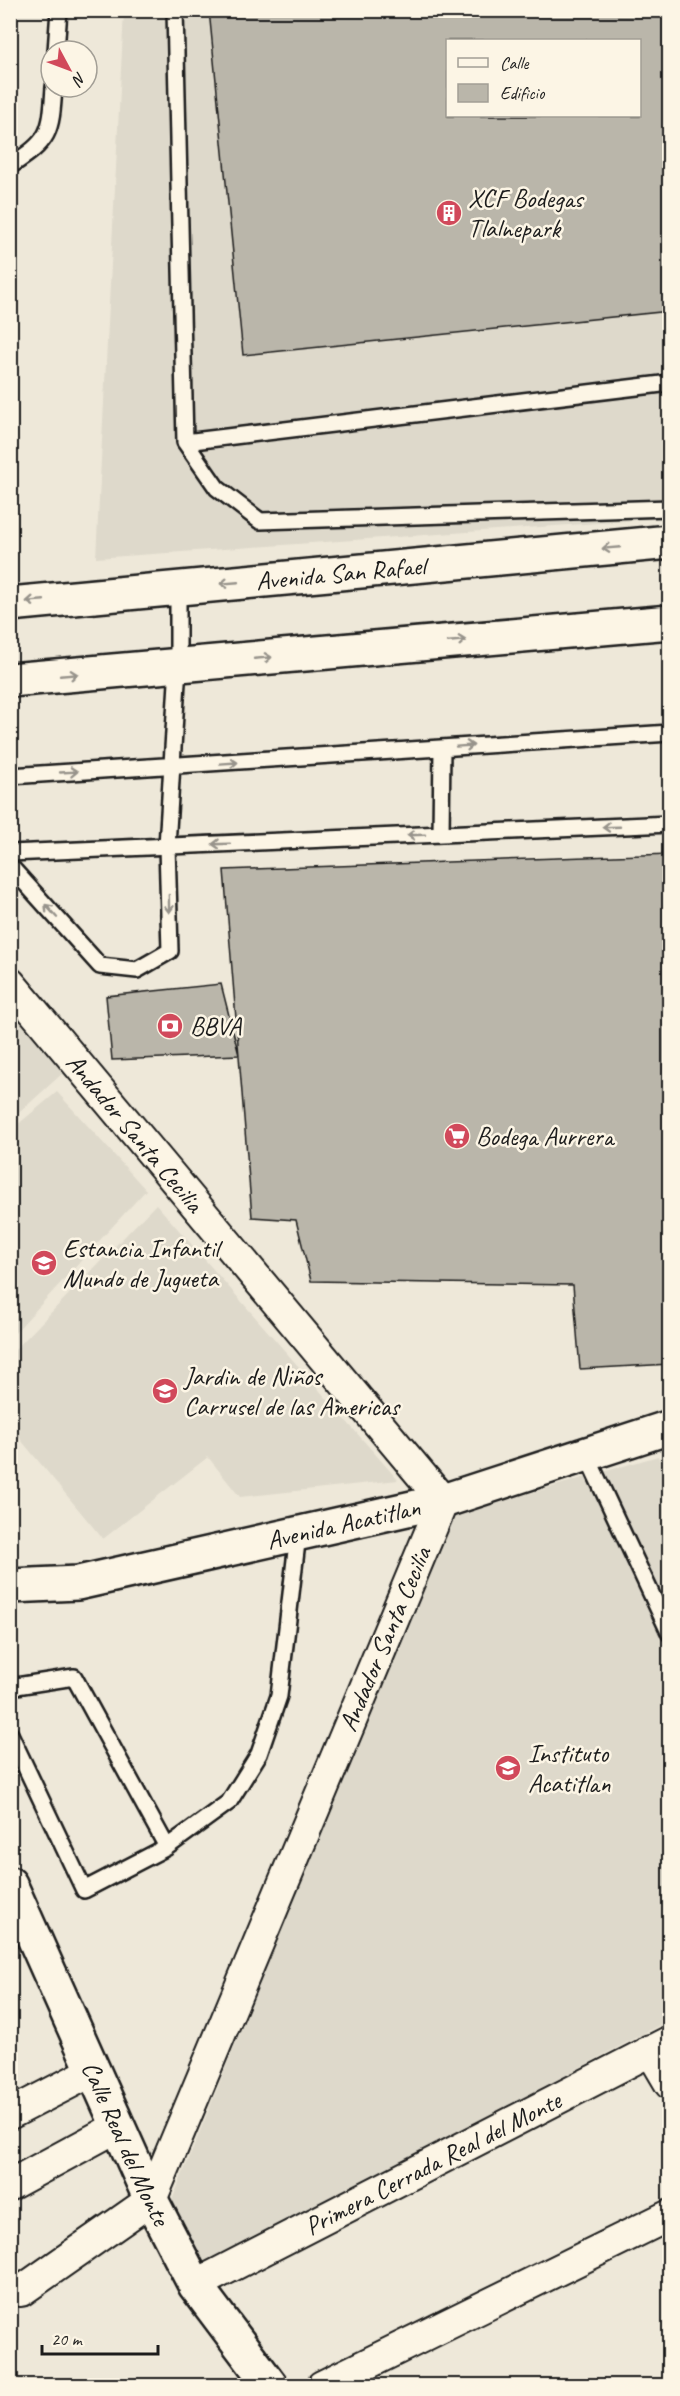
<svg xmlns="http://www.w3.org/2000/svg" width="680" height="2396" font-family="Caveat,sans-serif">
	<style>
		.built { fill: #ded9cb; fill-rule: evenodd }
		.building { fill: #bab6aa; stroke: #1c1c1c; stroke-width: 1.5; fill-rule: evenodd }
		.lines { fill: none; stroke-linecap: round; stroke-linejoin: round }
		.lane-casing { stroke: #1c1c1c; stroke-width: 20 }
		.street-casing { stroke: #1c1c1c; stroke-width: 34 }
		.secondary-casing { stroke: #1c1c1c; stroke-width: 38 }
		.lane { stroke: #fcf5e5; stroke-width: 15 }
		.street { stroke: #fcf5e5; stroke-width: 30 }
		.secondary { stroke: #fcf5e5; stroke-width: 33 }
		.oneway { stroke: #97938b }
		.labels { text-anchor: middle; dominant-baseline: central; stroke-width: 5; stroke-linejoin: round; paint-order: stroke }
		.poi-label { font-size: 26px; fill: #1c1c1c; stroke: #fcf5e5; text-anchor: start }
		.street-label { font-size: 26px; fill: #1c1c1c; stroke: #fcf5e5 }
	</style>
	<rect width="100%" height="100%" fill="#eee8d9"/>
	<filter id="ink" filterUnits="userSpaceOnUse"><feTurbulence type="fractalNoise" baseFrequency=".0167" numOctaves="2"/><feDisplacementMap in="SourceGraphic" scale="12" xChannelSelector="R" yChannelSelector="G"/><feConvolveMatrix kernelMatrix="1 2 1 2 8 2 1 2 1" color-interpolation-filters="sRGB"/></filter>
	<g filter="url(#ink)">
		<!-- built -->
		<path class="built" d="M124,11H669V518L96,558ZM448,40H640V116H448Z
			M11,1012L64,1072L11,1120H10Z
			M57,1092L146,1190L11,1337V1130Z
			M156,1204L398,1480L240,1497L208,1457L103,1539L11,1428V1354Z
			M658,1456L670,1488L669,2020L203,2268L170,2205L449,1517Z"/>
		<!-- building -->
		<path class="building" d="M209,10H670V311L243,355ZM448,40H640V116H448Z
			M670,854V1364L580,1369L573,1285L311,1281L296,1220L252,1217L224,870Z
			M221,984L239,1055L112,1060L106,996Z"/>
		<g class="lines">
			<!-- lane casing -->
			<g class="lane-casing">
				<path id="lane" d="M175,10L185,442L217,488L260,521L670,508
					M56,51L59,10
					M10,166C50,140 51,134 54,87
					M185,442L670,383
					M10,776L670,733
					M441,834L442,748
					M10,853L670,824
					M10,866L100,966L137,970L170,951L167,846L178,666V588
					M586,1454L670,1634
					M10,1687L74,1677L167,1847
					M10,1734L84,1890L167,1847L229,1802L259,1754L279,1696L298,1534"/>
			</g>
			<!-- street casing -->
			<g class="street-casing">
				<g id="street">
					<path id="s1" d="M10,983L443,1501L151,2200L21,2291"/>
					<path d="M650,2050L670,2084"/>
					<path d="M10,2114L93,2071"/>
					<path d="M10,2185L117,2127"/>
					<path id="s2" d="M195,2285L670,2041"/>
					<path d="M322,2386L670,2215"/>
				</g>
			</g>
			<!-- secondary casing -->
			<g class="secondary-casing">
				<g id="secondary">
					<path id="s3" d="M10,604L670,542"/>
					<path d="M10,680L670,622"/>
					<path id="s4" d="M10,1586L78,1583L443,1501L670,1427"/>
					<path id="s5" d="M10,1884L151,2200L195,2285L271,2386"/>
				</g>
			</g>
			<!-- lane -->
			<use href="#lane" class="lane"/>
			<!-- street -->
			<use href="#street" class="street"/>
			<!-- secondary -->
			<use href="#secondary" class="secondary"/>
		</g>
		<!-- one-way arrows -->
		<defs><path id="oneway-shaft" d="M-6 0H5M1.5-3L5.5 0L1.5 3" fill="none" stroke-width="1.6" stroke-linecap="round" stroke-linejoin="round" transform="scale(1.5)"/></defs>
		<g class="oneway">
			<use href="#oneway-shaft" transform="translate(611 548) rotate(175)"/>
			<use href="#oneway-shaft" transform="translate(229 583) rotate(175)"/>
			<use href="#oneway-shaft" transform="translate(35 601) rotate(175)"/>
			<use href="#oneway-shaft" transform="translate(457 641) rotate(-5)"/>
			<use href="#oneway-shaft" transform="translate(263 658) rotate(-5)"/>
			<use href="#oneway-shaft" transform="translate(69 675) rotate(-5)"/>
			<use href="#oneway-shaft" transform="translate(465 746) rotate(-4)"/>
			<use href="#oneway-shaft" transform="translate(229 763) rotate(-4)"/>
			<use href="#oneway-shaft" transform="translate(69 772) rotate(-3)"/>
			<use href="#oneway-shaft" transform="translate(611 827) rotate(178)"/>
			<use href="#oneway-shaft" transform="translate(416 835) rotate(178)"/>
			<use href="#oneway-shaft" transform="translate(221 844) rotate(178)"/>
			<use href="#oneway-shaft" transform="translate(169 904) rotate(89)"/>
			<use href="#oneway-shaft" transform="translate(51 911) rotate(-132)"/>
		</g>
	</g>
	<!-- icons -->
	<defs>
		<g id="building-disc" transform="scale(1.35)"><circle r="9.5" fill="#d1495b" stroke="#fcf5e5"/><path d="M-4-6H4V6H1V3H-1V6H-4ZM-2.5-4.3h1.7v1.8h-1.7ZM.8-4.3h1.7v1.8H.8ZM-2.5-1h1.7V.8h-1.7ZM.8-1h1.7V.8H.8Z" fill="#fff"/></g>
		<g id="bank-disc" transform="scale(1.35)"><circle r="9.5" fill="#d1495b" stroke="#fcf5e5"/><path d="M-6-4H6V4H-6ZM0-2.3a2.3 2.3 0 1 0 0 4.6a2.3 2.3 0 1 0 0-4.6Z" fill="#fff"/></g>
		<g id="supermarket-disc" transform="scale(1.35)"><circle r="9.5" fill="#d1495b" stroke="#fcf5e5"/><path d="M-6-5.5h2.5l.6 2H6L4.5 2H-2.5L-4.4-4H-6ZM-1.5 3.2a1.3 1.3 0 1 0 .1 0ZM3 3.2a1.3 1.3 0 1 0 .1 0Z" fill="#fff"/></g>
		<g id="school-disc" transform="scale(1.35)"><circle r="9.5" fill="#d1495b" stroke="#fcf5e5"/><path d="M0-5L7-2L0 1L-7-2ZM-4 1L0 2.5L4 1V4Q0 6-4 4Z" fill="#fff"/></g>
	</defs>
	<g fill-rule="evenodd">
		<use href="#building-disc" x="449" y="213"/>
		<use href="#bank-disc" x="170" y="1026"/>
		<use href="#supermarket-disc" x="457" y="1136"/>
		<use href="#school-disc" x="44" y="1263"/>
		<use href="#school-disc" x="165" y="1391"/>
		<use href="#school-disc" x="508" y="1768"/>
	</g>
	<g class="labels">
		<!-- poi labels -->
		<g class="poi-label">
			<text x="468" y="198">XCF Bodegas<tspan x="468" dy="30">Tlalnepark</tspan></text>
			<text x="190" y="1026">BBVA</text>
			<text x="476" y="1136">Bodega Aurrera</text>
			<text x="63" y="1248">Estancia Infantil<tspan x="63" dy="30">Mundo de Jugueta</tspan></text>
			<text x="184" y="1376">Jardin de Niños<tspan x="184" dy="30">Carrusel de las Americas</tspan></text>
			<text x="528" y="1753">Instituto<tspan x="528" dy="30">Acatitlan</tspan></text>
		</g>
		<!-- street labels -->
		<g class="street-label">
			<text stroke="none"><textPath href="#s3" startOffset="332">Avenida San Rafael</textPath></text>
			<text stroke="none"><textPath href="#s1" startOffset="195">Andador Santa Cecilia</textPath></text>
			<text stroke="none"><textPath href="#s4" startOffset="340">Avenida Acatitlan</textPath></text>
			<text transform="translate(385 1639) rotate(-67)">Andador Santa Cecilia</text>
			<text stroke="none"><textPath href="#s5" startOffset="284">Calle Real del Monte</textPath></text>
			<text stroke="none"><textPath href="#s2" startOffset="267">Primera Cerrada Real del Monte</textPath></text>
		</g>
	</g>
	<!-- margin -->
	<rect width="680" height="2396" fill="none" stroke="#fcf5e5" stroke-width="36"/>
	<rect x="18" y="18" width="644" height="2360" fill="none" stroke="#1c1c1c" stroke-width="2" filter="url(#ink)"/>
	<!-- legend -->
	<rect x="446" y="39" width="195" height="78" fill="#fcf5e5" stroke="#a29e95" stroke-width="1.5"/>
	<rect x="458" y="58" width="30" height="9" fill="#fcf5e5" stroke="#a29e95" stroke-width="1.5"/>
	<text x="500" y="69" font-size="18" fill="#1c1c1c">Calle</text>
	<rect x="458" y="84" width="30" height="18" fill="#bab6aa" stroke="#a29e95" stroke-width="1.5"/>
	<text x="500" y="99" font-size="18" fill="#1c1c1c">Edificio</text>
	<!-- north arrow -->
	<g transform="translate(69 69) rotate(131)"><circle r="28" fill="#fcf5e5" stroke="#a29e95" stroke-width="1.5"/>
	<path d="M0-4.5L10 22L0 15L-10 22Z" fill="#d1495b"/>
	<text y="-9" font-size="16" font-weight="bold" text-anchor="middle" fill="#1c1c1c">N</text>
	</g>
	<!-- scale -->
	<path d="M42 2345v9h116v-9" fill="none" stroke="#1c1c1c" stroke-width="3"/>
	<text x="51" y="2345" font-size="18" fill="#1c1c1c" stroke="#fcf5e5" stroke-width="4.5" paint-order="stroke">20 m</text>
</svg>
